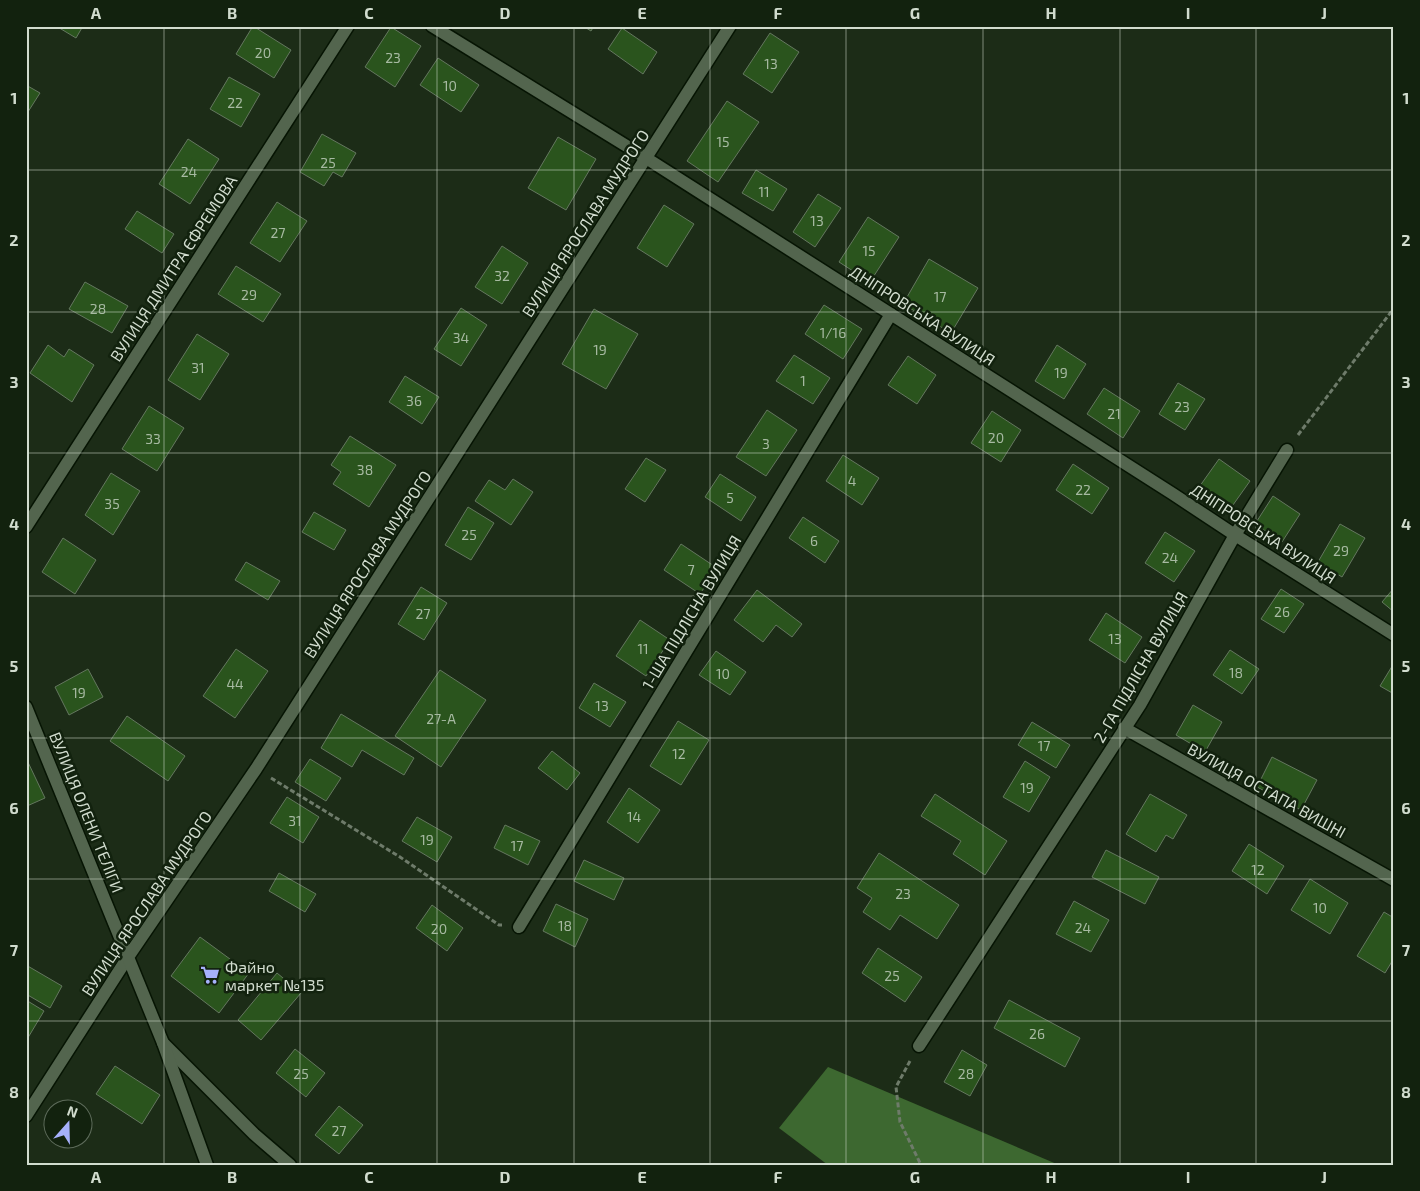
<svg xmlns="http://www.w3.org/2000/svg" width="1420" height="1191" font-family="'Exo 2',sans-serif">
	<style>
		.forest { fill: #3d6830 }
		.building { fill: #2a541d; stroke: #64775f }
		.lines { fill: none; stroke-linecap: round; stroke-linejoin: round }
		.street-casing { stroke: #061403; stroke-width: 15 }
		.secondary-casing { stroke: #061403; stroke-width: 15 }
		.path { stroke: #6e7b6a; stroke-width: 3; stroke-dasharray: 5 2.5; stroke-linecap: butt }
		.street { stroke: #53654e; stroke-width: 12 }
		.secondary { stroke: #53654e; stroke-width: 12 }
		.grid { fill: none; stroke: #d1dcce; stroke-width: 1; stroke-opacity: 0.55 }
		.labels { text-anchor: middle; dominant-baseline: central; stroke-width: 5; stroke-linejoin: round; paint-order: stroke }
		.number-label { font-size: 14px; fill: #a7baa2 }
		.street-label { font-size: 16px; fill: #d1dcce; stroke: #12220e }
		.poi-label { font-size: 16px; fill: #d1dcce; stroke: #12220e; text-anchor: start }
		.neatline { fill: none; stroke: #d1dcce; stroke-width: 2 }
		.grid-label { font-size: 16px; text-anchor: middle; font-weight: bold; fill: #d1dcce }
	</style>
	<rect width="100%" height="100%" fill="#1c2c17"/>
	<!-- forest -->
	<path class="forest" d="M828,1067L1059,1165H828L779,1128Z"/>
	<!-- building -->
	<path class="building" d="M56,26H83L76,38Z
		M253,26L291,50L274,78L236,54Z
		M583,26H594L591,31Z
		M391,27L421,46L395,87L365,67Z
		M622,28L657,52L643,74L608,49Z
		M770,33L799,52L772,93L743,74Z
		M438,58L479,85L461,112L420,85Z
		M229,77L260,94L241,127L210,109Z
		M26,85L40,93L26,115Z
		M727,101L759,122L718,182L687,161Z
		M322,134L356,153L342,177L333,172L324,186L300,172Z
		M558,137L596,159L566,210L528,188Z
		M188,139L219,159L190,204L159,184Z
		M756,170L787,189L773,211L742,193Z
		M818,194L841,208L815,247L793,232Z
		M277,202L307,221L280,262L250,243Z
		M664,205L694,224L667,267L637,248Z
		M137,211L174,234L162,253L125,229Z
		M868,217L899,237L870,282L839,262Z
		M502,246L528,263L502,304L475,287Z
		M929,259L978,288L951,333L903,304Z
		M236,266L281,294L263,322L218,294Z
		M85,282L128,306L112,333L69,309Z
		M824,305L862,329L843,359L805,334Z
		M461,308L487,325L461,366L434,349Z
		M594,309L638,334L606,389L562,364Z
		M197,334L229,354L200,400L168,380Z
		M48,345L64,357L69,349L94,365L72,402L30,373Z
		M1057,345L1086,364L1064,399L1035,381Z
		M794,355L830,378L813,404L776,381Z
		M908,356L936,375L917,404L888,385Z
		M405,376L439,397L422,424L389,402Z
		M1178,383L1205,399L1185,430L1159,414Z
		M1104,388L1140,411L1123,438L1087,414Z
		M149,406L184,428L157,471L122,449Z
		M767,410L797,430L766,476L736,457Z
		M992,411L1021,430L1001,462L971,443Z
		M350,436L396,465L369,507L333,484L341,472L331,465Z
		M843,455L879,478L862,505L826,481Z
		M646,458L666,470L645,502L625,489Z
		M1219,459L1250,481L1228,512L1197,490Z
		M1073,464L1109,488L1092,514L1056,490Z
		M111,473L140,491L113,535L85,515Z
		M720,474L756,497L741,521L705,497Z
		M513,479L533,492L511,525L475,501L489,480L505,490Z
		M1273,496L1300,514L1282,542L1255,524Z
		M468,507L494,523L471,560L445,545Z
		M314,512L346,530L334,550L302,532Z
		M803,517L839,541L825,563L789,538Z
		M1340,524L1365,538L1342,577L1318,562Z
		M1165,532L1195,551L1174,582L1145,563Z
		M63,538L96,560L75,594L42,572Z
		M681,544L717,568L700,594L664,570Z
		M246,562L280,581L268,600L235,580Z
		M421,587L447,603L424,640L398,624Z
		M1394,588V612L1382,602Z
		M1281,589L1304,604L1284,633L1261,619Z
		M757,590L802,624L792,637L776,625L763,642L734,620Z
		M1106,613L1142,637L1125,663L1089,640Z
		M640,620L670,640L646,676L616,656Z
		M236,649L268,671L235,718L203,696Z
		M1230,650L1259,669L1242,694L1213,675Z
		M716,651L746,672L730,695L699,675Z
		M1394,663V694L1380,686Z
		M88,669L103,697L69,715L55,687Z
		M440,670L486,700L441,767L395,736Z
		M594,683L626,702L610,727L579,708Z
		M1193,705L1222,722L1205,752L1176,735Z
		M341,714L414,758L404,775L362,750L352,767L321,748Z
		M127,716L185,756L168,781L110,741Z
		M678,721L709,740L681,785L650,766Z
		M1032,722L1070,745L1056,768L1018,745Z
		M552,751L580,773L567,790L538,768Z
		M1272,757L1317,780L1301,810L1257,787Z
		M26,758L45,798L27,806H26Z
		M310,759L341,778L326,801L295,782Z
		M1025,761L1050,777L1029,812L1003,797Z
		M629,788L660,810L638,843L607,822Z
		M935,794L1007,841L985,875L953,854L961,841L921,816Z
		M1150,794L1187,815L1173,839L1166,835L1156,852L1126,834Z
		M287,797L319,817L303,843L270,823Z
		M417,817L452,837L437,862L402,841Z
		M505,825L540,841L528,865L494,848Z
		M1249,844L1284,866L1267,894L1232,871Z
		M1106,850L1159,877L1145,904L1092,877Z
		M879,853L959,905L937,939L900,915L890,930L863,912L872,898L857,888Z
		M584,860L624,878L614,900L574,881Z
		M279,873L316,894L305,912L269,891Z
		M1310,879L1348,903L1330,934L1291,910Z
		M1074,901L1109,920L1091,952L1056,934Z
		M556,904L588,919L575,947L543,931Z
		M432,905L463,928L447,951L416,928Z
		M1384,912L1394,918V958L1385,973L1357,956Z
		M200,937L249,973L219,1013L171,976Z
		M878,948L922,977L905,1002L862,973Z
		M26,965L62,986L50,1008L26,994Z
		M277,973L301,993L261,1040L238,1020Z
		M26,1000L44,1011L26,1041Z
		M1009,1000L1080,1038L1065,1067L994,1028Z
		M295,1049L325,1073L306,1097L276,1073Z
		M962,1050L987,1065L970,1096L944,1082Z
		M115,1066L160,1095L142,1124L96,1094Z
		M339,1106L363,1125L339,1154L315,1135Z"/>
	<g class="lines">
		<!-- street casing -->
		<g class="street-casing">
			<path id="street" d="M432,26L646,158L1173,494L1235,535L1394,635
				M26,527L348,26
				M1124,728L1394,880
				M519,927L891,314
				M163,1043L254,1134L290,1165
				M919,1046L1140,705L1235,535L1287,450
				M26,1116L128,957"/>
		</g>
		<!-- secondary casing -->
		<g class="secondary-casing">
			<path id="secondary" d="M26,707L163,1043L207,1165
				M128,957L256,769L730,26"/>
		</g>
		<!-- path -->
		<path class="path" d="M1298,435L1394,308
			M271,778L400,857L499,925H502
			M910,1061L896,1087L900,1122L921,1165"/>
		<!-- street -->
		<use href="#street" class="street"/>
		<!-- secondary -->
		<use href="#secondary" class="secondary"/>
	</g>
	<!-- grid -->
	<path class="grid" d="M164,26V1165M300,26V1165M437,26V1165M574,26V1165M710,26V1165M846,26V1165M983,26V1165M1120,26V1165M1256,26V1165M26,170H1394M26,312H1394M26,453H1394M26,596H1394M26,738H1394M26,879H1394M26,1021H1394"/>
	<!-- icons -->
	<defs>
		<g id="supermarket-bare" transform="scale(1.5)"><path d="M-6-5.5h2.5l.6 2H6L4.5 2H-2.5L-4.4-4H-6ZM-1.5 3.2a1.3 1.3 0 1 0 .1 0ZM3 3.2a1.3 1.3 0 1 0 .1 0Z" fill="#a6b1fc" stroke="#12220e" stroke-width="2.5" paint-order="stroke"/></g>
	</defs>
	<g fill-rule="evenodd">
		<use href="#supermarket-bare" x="210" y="975"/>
	</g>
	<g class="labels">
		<!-- number labels -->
		<g class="number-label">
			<text x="263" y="52">20</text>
			<text x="393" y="57">23</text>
			<text x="771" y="63">13</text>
			<text x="450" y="85">10</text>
			<text x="235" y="102">22</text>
			<text x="723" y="141">15</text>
			<text x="328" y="162">25</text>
			<text x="189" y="171">24</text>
			<text x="764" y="191">11</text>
			<text x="817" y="220">13</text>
			<text x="278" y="232">27</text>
			<text x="869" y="250">15</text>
			<text x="502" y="275">32</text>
			<text x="249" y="294">29</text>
			<text x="940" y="296">17</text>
			<text x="98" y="308">28</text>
			<text x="833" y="332">1/16</text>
			<text x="461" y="337">34</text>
			<text x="600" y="349">19</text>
			<text x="198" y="367">31</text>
			<text x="1061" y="372">19</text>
			<text x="803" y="380">1</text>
			<text x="414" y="400">36</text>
			<text x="1182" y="406">23</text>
			<text x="1114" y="413">21</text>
			<text x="996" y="437">20</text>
			<text x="153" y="438">33</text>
			<text x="766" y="443">3</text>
			<text x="365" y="469">38</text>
			<text x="852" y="480">4</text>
			<text x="1083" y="489">22</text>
			<text x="730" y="497">5</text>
			<text x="112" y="503">35</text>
			<text x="469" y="534">25</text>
			<text x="814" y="540">6</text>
			<text x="1341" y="550">29</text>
			<text x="1170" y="557">24</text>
			<text x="691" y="569">7</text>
			<text x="1282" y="611">26</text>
			<text x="423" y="613">27</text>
			<text x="1115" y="638">13</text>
			<text x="643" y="648">11</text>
			<text x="1236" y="672">18</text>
			<text x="723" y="673">10</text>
			<text x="235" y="683">44</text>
			<text x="79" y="692">19</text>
			<text x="602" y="705">13</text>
			<text x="441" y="718">27-А</text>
			<text x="1044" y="745">17</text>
			<text x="679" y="753">12</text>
			<text x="1027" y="787">19</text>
			<text x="634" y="816">14</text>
			<text x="295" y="820">31</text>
			<text x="427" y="839">19</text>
			<text x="517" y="845">17</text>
			<text x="1258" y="869">12</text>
			<text x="903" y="893">23</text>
			<text x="1320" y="907">10</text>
			<text x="565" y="925">18</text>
			<text x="1083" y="927">24</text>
			<text x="439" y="928">20</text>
			<text x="892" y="975">25</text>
			<text x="1037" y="1033">26</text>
			<text x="301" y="1073">25</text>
			<text x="966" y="1073">28</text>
			<text x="339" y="1130">27</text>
		</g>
		<!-- street labels -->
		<g class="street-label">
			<text transform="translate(585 223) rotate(-57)">ВУЛИЦЯ ЯРОСЛАВА МУДРОГО</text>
			<text transform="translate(173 268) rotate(-57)">ВУЛИЦЯ ДМИТРА ЄФРЕМОВА</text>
			<text transform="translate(923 315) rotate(33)">ДНІПРОВСЬКА ВУЛИЦЯ</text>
			<text transform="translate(1264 533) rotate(33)">ДНІПРОВСЬКА ВУЛИЦЯ</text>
			<text transform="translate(367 564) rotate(-57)">ВУЛИЦЯ ЯРОСЛАВА МУДРОГО</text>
			<text transform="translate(691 612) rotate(-59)">1-ША ПІДЛІСНА ВУЛИЦЯ</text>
			<text transform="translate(1140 667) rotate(-60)">2-ГА ПІДЛІСНА ВУЛИЦЯ</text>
			<text transform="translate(1267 790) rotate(29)">ВУЛИЦЯ ОСТАПА ВИШНІ</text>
			<text transform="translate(87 812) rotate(68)">ВУЛИЦЯ ОЛЕНИ ТЕЛІГИ</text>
			<text transform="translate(146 903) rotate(-56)">ВУЛИЦЯ ЯРОСЛАВА МУДРОГО</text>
		</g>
		<!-- poi labels -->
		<g class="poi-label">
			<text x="225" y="966">Файно<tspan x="225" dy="18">маркет №135</tspan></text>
		</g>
	</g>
	<!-- border -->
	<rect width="1420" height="1191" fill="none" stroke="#12220e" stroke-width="55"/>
	<!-- north arrow -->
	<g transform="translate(68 1124) rotate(20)"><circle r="24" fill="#12220e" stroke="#5e6c5b"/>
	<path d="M0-4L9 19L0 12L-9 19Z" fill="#a6b1fc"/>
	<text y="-8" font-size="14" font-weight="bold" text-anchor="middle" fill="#d1dcce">N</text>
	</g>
	<rect x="28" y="28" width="1364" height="1136" class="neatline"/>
	<g class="grid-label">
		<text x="96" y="19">A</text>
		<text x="232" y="19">B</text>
		<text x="369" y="19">C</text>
		<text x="505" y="19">D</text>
		<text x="642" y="19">E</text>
		<text x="778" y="19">F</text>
		<text x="915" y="19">G</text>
		<text x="1051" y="19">H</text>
		<text x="1188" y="19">I</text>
		<text x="1324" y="19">J</text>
		<text x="14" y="104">1</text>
		<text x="1406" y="104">1</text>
		<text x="14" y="246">2</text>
		<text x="1406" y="246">2</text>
		<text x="14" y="388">3</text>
		<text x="1406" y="388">3</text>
		<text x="14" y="530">4</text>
		<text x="1406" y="530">4</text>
		<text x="14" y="672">5</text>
		<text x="1406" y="672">5</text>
		<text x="14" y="814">6</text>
		<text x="1406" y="814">6</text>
		<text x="14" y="956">7</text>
		<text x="1406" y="956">7</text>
		<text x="14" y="1098">8</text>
		<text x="1406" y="1098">8</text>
		<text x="96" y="1183">A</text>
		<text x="232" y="1183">B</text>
		<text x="369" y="1183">C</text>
		<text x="505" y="1183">D</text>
		<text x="642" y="1183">E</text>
		<text x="778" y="1183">F</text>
		<text x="915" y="1183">G</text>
		<text x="1051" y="1183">H</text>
		<text x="1188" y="1183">I</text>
		<text x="1324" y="1183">J</text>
	</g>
</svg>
